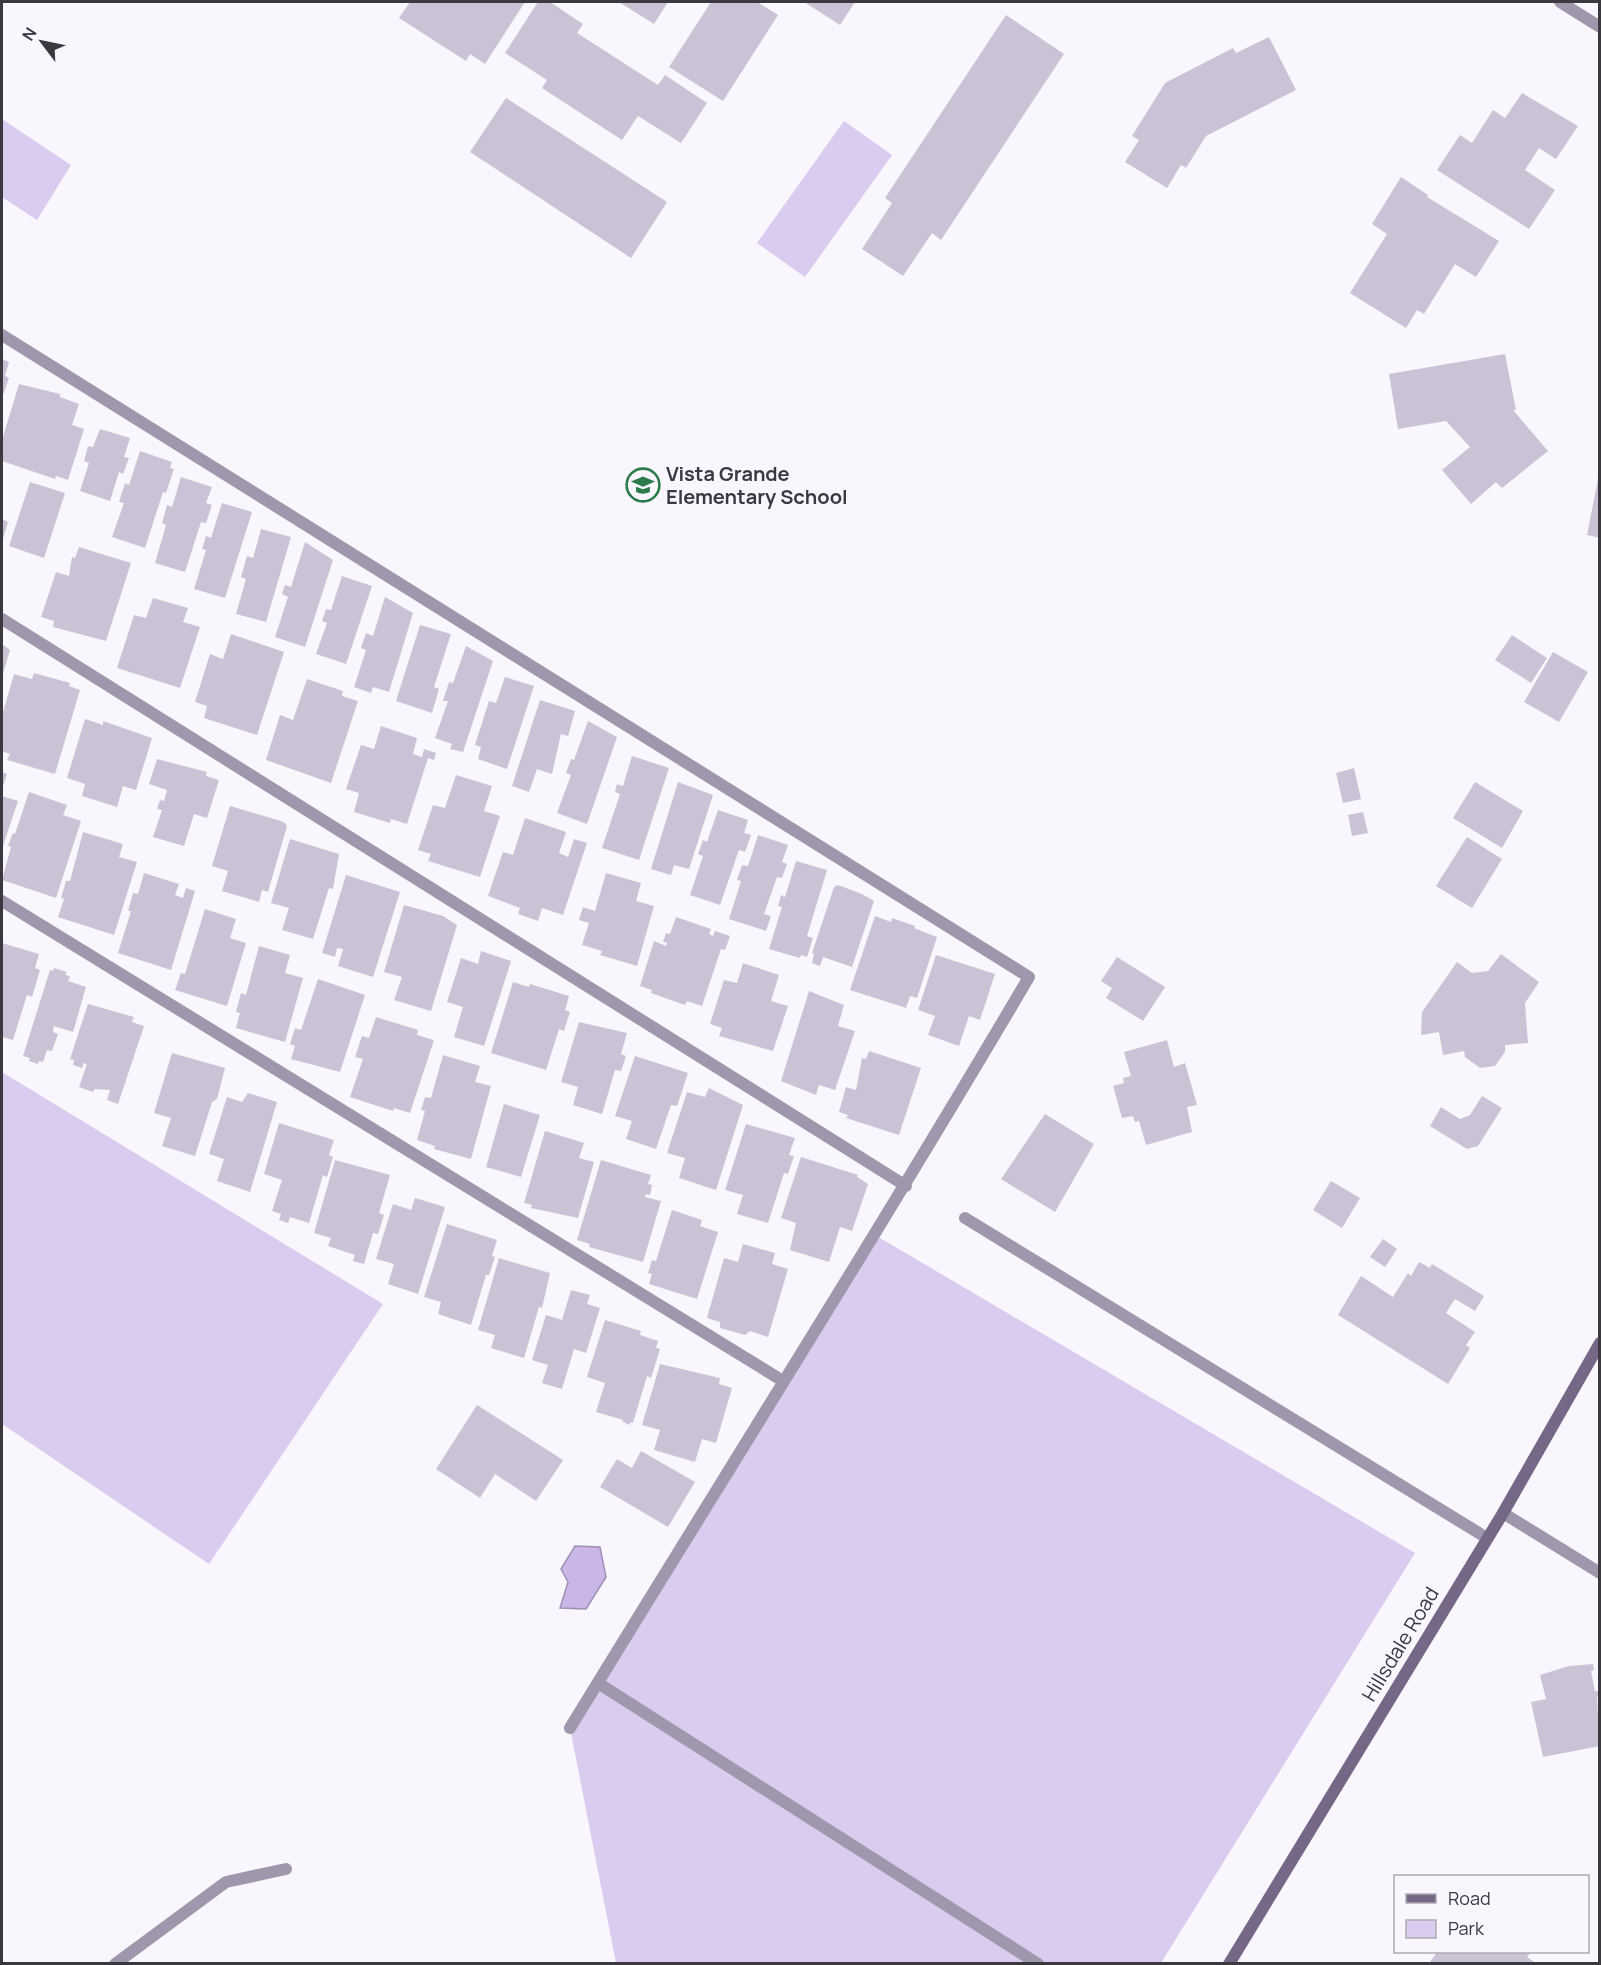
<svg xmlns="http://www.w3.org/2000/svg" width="1601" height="1965" font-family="Manrope,sans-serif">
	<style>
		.green { fill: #daccee }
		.water { fill: #cab6e7; stroke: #9f90b5; stroke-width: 1.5 }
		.building { fill: #cac3d5 }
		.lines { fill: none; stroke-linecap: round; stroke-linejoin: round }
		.service { stroke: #9f97ac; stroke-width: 12 }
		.minor { stroke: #9f97ac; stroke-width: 12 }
		.tertiary { stroke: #9f97ac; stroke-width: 12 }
		.secondary { stroke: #756886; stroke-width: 12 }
		.labels { text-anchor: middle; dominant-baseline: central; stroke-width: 6; stroke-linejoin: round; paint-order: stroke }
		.poi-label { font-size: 20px; font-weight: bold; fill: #3b3840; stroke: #f9f6fe; text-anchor: start }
		.street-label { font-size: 20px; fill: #3b3840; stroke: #f9f6fe }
	</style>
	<rect width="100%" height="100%" fill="#f9f6fe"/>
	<!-- green -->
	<path class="green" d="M2,119L71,165L37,220L2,197Z
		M844,121L892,155L805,277L757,243Z
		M2,1072L383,1304L209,1564L2,1424Z
		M875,1235L1415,1553L1161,1963H616L570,1728Z"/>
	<!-- water -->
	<path class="water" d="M575,1546L600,1547L606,1577L586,1609L560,1608L568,1582L561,1569Z"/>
	<!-- building -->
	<path class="building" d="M410,2H525L485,64L470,54L466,61L399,18Z
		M538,2H550L583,24L577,33L658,85L665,75L707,103L681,143L638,116L622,140L542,88L547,80L505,53Z
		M619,2H668L654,24Z
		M711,2H757L778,15L723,101L669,67Z
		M804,2H855L840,25Z
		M1006,15L1064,54L941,240L932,233L903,276L862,249L892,203L885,198Z
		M1269,37L1296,90L1206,136L1186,168L1181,165L1167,188L1125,162L1139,140L1132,136L1165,83L1233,48L1236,53Z
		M1522,93L1578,126L1556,159L1539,148L1525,170L1555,190L1529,229L1437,170L1460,135L1472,143L1493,110L1505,118Z
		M506,98L667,202L631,258L470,152Z
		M1401,177L1428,195L1427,197L1499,241L1476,277L1455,264L1424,314L1417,310L1406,328L1350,293L1387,234L1372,224Z
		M1505,354L1516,410H1513L1548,451L1502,488L1496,482L1471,504L1442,470L1470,447L1446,421L1398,429L1389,374Z
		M2,359L9,362L5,376L9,378L2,398Z
		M19,384L60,394V397L79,404L72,425L84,429L68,480L56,476L55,479L2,461V440Z
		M100,429L130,438L124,457L129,458L123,474L119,472L110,501L80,491L89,463L84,461L88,446L93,447Z
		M140,451L172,462L170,468L174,469L166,493L163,492L145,548L112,537L124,503L119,502L125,483L129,485Z
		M181,477L212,487L206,503L212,505L206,523L201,522L185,572L155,563L166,525L162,523L167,505L172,507Z
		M1598,479H1600V538L1587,535Z
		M30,482L65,493L44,558L9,546Z
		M222,503L252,512L225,598L194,589L206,550L202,549L206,536L211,538Z
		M2,519L8,522L2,542Z
		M261,529L291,537L266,622L236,614L246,579L241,577L247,556L253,558Z
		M305,542L333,560L305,647L275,637L288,597L282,594L285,585L291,587Z
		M79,547L131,563L106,641L53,627L54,621L41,617L56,572L69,576L72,557L75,558Z
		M342,576L372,586L346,664L316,654L327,623L322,621L326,609L331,610Z
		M385,597L413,613L389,692L373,687L371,693L354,687L366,650L361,648L366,633L373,636Z
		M153,598L188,608L183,622L200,627L180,688L117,668L134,615L146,618Z
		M420,625L451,634L434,687L439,689L432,713L396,701Z
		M231,634L284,652L257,735L204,718L207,706L195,702L210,654L223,659Z
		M1512,635L1547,658L1531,683L1495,660Z
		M2,644L10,650L2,677Z
		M466,646L493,661L463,752L450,749L452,744L435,738L448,701H443L449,682L453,683Z
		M1553,652L1588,672L1559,722L1524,702Z
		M34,673L70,683L69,686L80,690L55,774L7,760L10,754L2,751V716L14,674L32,679Z
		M505,677L534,686L507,769L478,759L481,747L475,745L489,701L496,703Z
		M307,679L343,691L342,696L358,701L331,783L266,760L280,715L293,720Z
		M540,700L575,711L568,736L561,734L552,774L537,769L529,792L512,786Z
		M85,719L103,725V721L152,738L136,790L123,786L117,807L82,796L85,784L67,778Z
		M588,721L617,737L587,824L557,813L571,775L566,773L571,759L574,760Z
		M381,726L417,738L413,754L422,757L424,749L436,753L434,760L428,758L407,824L391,819L390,823L354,812L359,793L346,789L361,745L374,749Z
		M632,756L669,768L639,860L602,848L620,794L615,792L617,784L623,786Z
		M157,759L207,772L206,776L219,780L207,818L194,814L184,846L153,837L162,810L157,809L160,800L164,801L167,790L149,784Z
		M1354,768L1361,799L1343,803L1336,773Z
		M2,772L7,774L2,789Z
		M456,775L492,786L484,811L500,816L480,877L428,861L431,854L418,850L433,805L445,808Z
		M678,782L713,795L689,869L674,865L671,875L651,869Z
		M1475,782L1523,811L1502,848L1453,818Z
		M29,792L67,805L63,815L81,821L56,898L2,880L11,847L8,846L13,833L15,834Z
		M2,796L18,801L2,849Z
		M230,806L284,822L287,826L268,892L262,890L259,902L222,891L228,871L212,866Z
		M718,810L748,820L744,833L751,835L745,852L739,850L720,905L690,895L703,856L698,854L703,840L707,842Z
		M1363,812L1368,833L1352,836L1348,815Z
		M525,818L566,832L559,853L568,857L574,839L587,843L563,915L542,908L538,921L518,914L520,908L488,896L503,852L513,855Z
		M83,832L123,844L119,857L137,862L114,935L58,917L64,899L61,898L66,881H70Z
		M758,835L788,845L782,862L787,864L782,878L777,877L764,914L771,916L766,931L729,919L741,881L737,880L742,865L748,866Z
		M1467,837L1502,859L1472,908L1436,886Z
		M290,839L339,854L333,889L329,888L313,939L282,930L289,908L271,903Z
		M796,861L827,870L807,936L813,938L807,957L801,955L800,958L769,949L782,907L778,906L781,895L785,897Z
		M144,873L179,884L175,895L183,898L186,888L195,891L171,970L118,953L131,911H128L133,893L138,894Z
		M606,873L641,883L636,901L654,906L637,966L600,955L602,951L582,945L589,923L579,920L583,907L595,911Z
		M346,875L400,892L373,977L338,966L343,949L337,948L335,957L322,953Z
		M838,885L862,894L874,901L852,967L823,957L820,966L812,963L814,954L812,953L834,887Z
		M404,905L443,916L457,925L431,1011L394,1000L402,977L384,972Z
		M205,909L236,919L230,938L246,943L227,1006L175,990L181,973L185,974Z
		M875,916L891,922L892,918L915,926L914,928L937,937L917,998L910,996L906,1008L850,990Z
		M676,917L711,929L709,934L713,936L715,931L730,936L725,950L721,949L702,1006L687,1001L685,1005L651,993L652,990L640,986L654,941L666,946L667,943L663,942L666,933L670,934Z
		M2,943L39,954L35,968L40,970L32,997L27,995L13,1040L2,1037Z
		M259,946L290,955L285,973L303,978L285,1042L236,1028L240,1013L236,1012L241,993L246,995Z
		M481,951L511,961L484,1046L454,1037L463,1007L447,1002L461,958L478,964Z
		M1501,954L1539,982L1525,1003L1528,1043L1505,1045V1052L1495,1066L1480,1068L1465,1057L1464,1051L1443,1055L1439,1032L1421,1035L1422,1012L1457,962L1472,973L1488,971Z
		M936,955L995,974L980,1020L969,1016L959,1046L928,1035L935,1016L918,1010Z
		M1117,957L1165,987L1143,1021L1106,998L1112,988L1101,981Z
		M743,963L779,975L771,1001L788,1006L773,1051L719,1036L722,1028L710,1024L724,980L737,983Z
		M54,968L67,972L65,975L70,976L68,981L86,987L73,1032L54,1026L53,1032L58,1034L52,1051L47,1050L43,1062L39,1061L38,1064L29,1061L30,1058L23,1056L50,970L53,971Z
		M318,979L365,995L340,1072L291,1059L295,1046L290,1044L295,1028L301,1030Z
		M513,982L529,987L530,984L569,996L565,1010L570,1012L564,1031L559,1029L546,1070L491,1053Z
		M809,991L844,1005L838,1026L855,1031L835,1090L819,1085L816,1095L781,1081Z
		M88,1004L134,1017L132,1022L144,1026L118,1104L107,1100L110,1090L95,1089L93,1092L79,1087L87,1064L84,1063L82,1068L73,1065L74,1060L70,1059Z
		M376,1017L418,1030L417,1035L434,1040L410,1113L394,1108L393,1111L350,1097L363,1059L355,1057L362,1036L369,1038Z
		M579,1022L627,1033L621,1054L626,1056L621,1071L615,1070L602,1114L573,1105L578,1087L561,1082Z
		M1167,1040L1174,1067L1185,1063L1197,1105L1187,1107L1192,1132L1146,1145L1139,1121L1135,1122L1133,1116L1122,1118L1113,1086L1124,1083L1123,1078L1131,1076L1124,1052Z
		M869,1051L921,1068L899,1135L846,1118L848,1115L839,1112L846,1087L856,1090L862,1058L866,1059Z
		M172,1053L225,1068L217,1099L212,1102L195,1156L162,1146L171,1118L154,1113Z
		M443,1055L480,1066L475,1082L491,1086L471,1159L434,1149L435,1146L417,1140L425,1111L421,1110L425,1097L431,1098Z
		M635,1056L688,1073L677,1106L671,1105L656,1149L626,1139L632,1121L615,1116Z
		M709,1088L743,1105L716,1190L679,1178L685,1158L667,1153L687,1092L705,1097Z
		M248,1093L277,1102L250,1192L217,1181L224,1159L209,1154L227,1097L242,1102Z
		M1482,1096L1502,1108L1478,1146L1467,1149L1430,1126L1441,1107L1460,1119L1470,1115Z
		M504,1104L540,1115L521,1177L486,1167Z
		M1045,1114L1094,1144L1055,1212L1001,1179Z
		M279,1123L334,1140L329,1155L333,1157L327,1177L323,1175L309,1223L290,1217L288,1223L279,1220L281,1214L272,1211L282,1180L264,1174Z
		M746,1124L795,1138L789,1155L794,1156L788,1174L784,1173L768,1223L737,1214L743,1195L725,1190Z
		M545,1131L584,1143L579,1158L594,1162L578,1218L531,1208L532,1205L524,1203Z
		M801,1157L858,1175L857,1177L868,1184L852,1231L840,1227L829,1262L790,1250L796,1223L781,1218Z
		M335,1160L390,1175L379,1213L384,1215L378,1234L373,1233L364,1264L353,1261L355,1255L328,1246L331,1238L314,1233Z
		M601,1160L651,1175L648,1184L652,1185L650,1195L646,1194L645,1197L661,1201L643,1262L589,1247L590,1244L577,1240Z
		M1331,1181L1360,1198L1342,1228L1313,1210Z
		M415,1198L445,1207L418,1294L388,1284L394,1264L376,1259L393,1204L411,1210Z
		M672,1210L702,1220L700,1226L718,1232L697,1299L649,1284L652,1274L648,1273L652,1260L656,1261Z
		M447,1224L497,1240L492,1256L495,1257L489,1275H486L471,1325L438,1314L441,1302L424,1297Z
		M1383,1239L1397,1249L1385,1267L1370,1257Z
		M743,1244L775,1253L772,1264L788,1269L768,1337L750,1331L745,1335L720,1328V1322L707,1318L724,1258L738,1262Z
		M499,1258L550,1273L542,1308L539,1307L524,1358L491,1348L495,1335L478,1330Z
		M1419,1262L1430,1268L1432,1264L1484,1296L1475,1311L1455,1299L1446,1313L1475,1332L1466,1345L1470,1348L1448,1384L1338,1315L1361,1276L1393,1297L1408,1273L1411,1276Z
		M571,1290L590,1295L587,1304L600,1308L586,1353L574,1349L562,1389L542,1383L548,1365L532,1360L546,1315L562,1320Z
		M605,1320L641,1331L640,1335L658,1341L656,1348L660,1349L651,1378L647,1376L633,1423L630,1422V1425L623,1422V1420L596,1412L605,1383L587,1377Z
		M660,1364L720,1378L719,1384L732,1388L716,1443L702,1439L695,1462L654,1450L660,1430L642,1425Z
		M477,1405L563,1460L536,1501L495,1474L480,1498L436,1469Z
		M641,1451L695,1482L668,1527L600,1487L617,1459L632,1468Z
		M1593,1664L1594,1670L1591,1671L1595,1691L1600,1692L1597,1698L1600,1746L1543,1757L1531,1702L1546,1699L1540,1675L1569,1666Z
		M1437,1952H1531L1527,1957L1537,1964H1433L1430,1962Z"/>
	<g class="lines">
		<!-- service -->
		<path class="service" d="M2,335L1029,977C880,1230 723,1478 570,1728
			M2,619L906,1186
			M2,901L783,1381
			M965,1218L1487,1538"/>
		<!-- minor -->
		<path class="minor" d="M598,1683L1038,1964
			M115,1964L226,1882L286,1869"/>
		<!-- tertiary -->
		<path class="tertiary" d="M1560,2L1600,27
			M1503,1513L1600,1573"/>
		<!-- secondary -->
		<path class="secondary" d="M1229,1964L1503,1513L1600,1343"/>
	</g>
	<!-- icons -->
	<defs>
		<g id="school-ring" transform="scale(1.725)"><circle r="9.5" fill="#f9f6fe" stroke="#2b7b4c" stroke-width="1.5"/><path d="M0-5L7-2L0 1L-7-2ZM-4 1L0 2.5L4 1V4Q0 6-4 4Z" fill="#2b7b4c"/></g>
	</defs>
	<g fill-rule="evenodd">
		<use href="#school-ring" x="643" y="485"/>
	</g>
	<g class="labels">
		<!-- poi labels -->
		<g class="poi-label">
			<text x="666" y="473">Vista Grande<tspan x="666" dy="23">Elementary School</tspan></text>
		</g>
		<!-- street labels -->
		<g class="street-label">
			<text transform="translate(1400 1644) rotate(-59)">Hillsdale Road</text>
		</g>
	</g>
	<!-- border -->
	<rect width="1601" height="1965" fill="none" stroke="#3b3840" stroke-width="6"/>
	<!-- legend -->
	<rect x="1394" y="1875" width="195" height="78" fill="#f9f6fe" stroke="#adaab2" stroke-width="1.5"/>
	<rect x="1406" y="1894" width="30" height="9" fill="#756886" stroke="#adaab2" stroke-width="1.5"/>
	<text x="1448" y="1905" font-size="18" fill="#3b3840">Road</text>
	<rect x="1406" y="1920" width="30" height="18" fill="#daccee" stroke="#adaab2" stroke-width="1.5"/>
	<text x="1448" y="1935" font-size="18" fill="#3b3840">Park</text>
	<!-- north arrow -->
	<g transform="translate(42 42) rotate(302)" stroke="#f9f6fe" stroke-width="4.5" paint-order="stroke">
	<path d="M0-4.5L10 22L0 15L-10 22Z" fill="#3b3840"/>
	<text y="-9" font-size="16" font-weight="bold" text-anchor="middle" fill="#3b3840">N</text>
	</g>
</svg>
